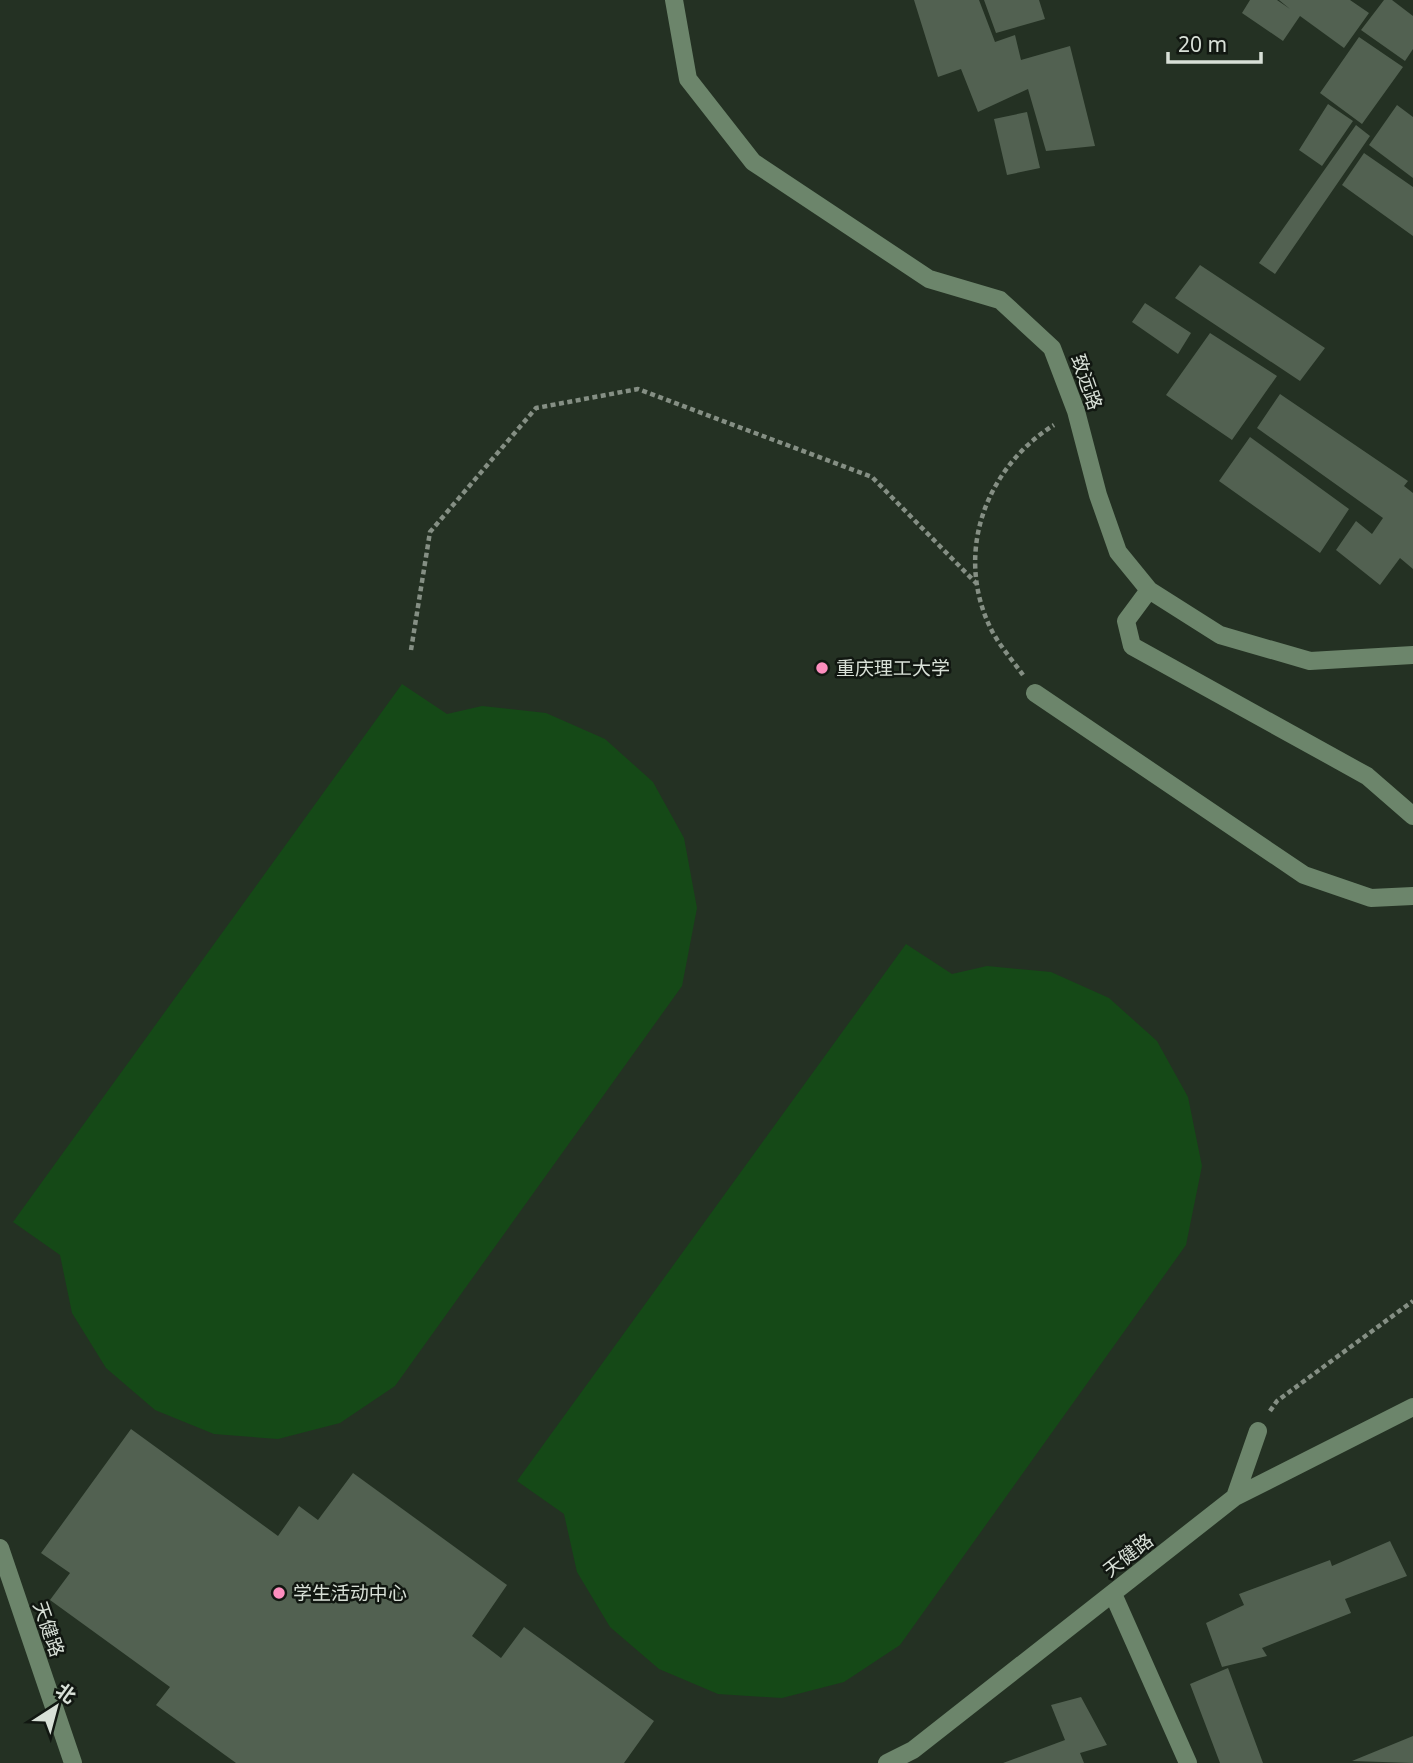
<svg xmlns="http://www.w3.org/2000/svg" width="1413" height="1763" font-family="'Noto Sans','Noto Sans SC',sans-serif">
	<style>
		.green { fill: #154917 }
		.building { fill: #526151 }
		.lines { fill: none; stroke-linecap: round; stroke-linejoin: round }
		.path { stroke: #858f84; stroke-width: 4.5; stroke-dasharray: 5 3.5; stroke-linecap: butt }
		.minor { stroke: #6c856b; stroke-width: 18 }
		.poi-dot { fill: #fd8ebe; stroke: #111711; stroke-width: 2.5 }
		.labels { text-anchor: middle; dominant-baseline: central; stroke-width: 5; stroke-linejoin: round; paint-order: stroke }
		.street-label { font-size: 19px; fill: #d8e0d7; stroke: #111711 }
		.poi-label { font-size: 19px; fill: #d8e0d7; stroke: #111711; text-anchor: start }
	</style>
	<rect width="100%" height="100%" fill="#243123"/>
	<!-- green -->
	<path class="green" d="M402,684L447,714L482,706L546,713L605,739L653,782L684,838L697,908L682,986L395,1386L340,1423L278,1439L214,1434L155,1410L106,1368L72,1313L60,1255L13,1222Z
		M906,944L952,974L987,966L1051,972L1109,998L1157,1041L1188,1097L1202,1166L1186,1245L900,1645L844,1682L782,1698L718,1694L659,1669L610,1627L577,1572L564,1514L517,1481Z"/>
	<!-- building -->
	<path class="building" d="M914,0H979L995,42L1015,35L1021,60L1070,46L1095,146L1046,151L1028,89L978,112L961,69L938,77Z
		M984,0H1039L1045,19L996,33Z
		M1250,0H1277L1290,9L1279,0H1350L1369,13L1344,48L1300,16L1283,41L1242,13Z
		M1384,0H1392L1413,16V49L1405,61L1361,30Z
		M1359,37L1403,67L1362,124L1320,93Z
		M1328,104L1353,121L1322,166L1299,150Z
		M1397,105L1413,117V178L1369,145Z
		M1027,112L1040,168L1007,175L994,119Z
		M1356,125L1370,136L1275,274L1259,263Z
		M1364,153L1413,187V236L1342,185Z
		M1200,265L1325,348L1300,381L1175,298Z
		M1145,303L1191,333L1178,354L1132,322Z
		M1210,333L1277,376L1232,440L1166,395Z
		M1280,394L1408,481L1404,486L1413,493V569L1400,558L1380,585L1336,550L1356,521L1372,534L1383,518L1257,428Z
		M1250,437L1349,509L1320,553L1219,481Z
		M131,1429L278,1536L299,1506L318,1520L353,1473L507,1585L472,1636L501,1658L524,1627L654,1721L624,1763H236L156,1705L170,1687L50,1600L70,1573L41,1553Z
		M1390,1541L1407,1576L1345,1599L1351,1613L1262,1648L1267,1656L1222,1667L1206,1623L1244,1605L1239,1594L1330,1560L1332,1566Z
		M1228,1668L1263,1763H1220L1190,1684Z
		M1081,1697L1107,1745L1080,1753L1084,1763H1003L1065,1740L1051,1705Z
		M1413,1736V1763L1352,1761Z"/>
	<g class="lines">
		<!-- path -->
		<path class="path" d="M411,650L430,532L536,408L638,389L872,477L977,584
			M1023,675C1013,661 1000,646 992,631C953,555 985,468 1054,425
			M1270,1411L1277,1401L1413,1301"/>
		<!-- minor -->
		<path class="minor" d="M674,0L688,79L753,162L929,279L1000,300L1052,348L1076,411L1098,495L1118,552L1149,590L1220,635L1310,661L1413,655
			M1149,590L1126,621L1132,646L1367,776L1413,816
			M1035,693L1304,875L1371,898L1413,896
			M1235,1497L1258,1431
			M0,1548L73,1763
			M1113,1594L1188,1763
			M887,1763L913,1750L1235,1497L1413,1407"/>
	</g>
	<!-- markers -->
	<g class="poi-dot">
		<circle cx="822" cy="668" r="7"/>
		<circle cx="279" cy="1593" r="7"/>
	</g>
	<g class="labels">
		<!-- street labels -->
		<g class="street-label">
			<text transform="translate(1087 382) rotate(71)">致远路</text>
			<text transform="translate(1128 1555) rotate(-38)">天健路</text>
			<text transform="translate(49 1629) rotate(71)">天健路</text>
		</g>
		<!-- poi labels -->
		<g class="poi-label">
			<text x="836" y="668">重庆理工大学</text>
			<text x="293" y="1593">学生活动中心</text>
		</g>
	</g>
	<!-- north arrow -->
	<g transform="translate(56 1707) rotate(36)" stroke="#111711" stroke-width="5" paint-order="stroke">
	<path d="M0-5L12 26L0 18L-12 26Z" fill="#d8e0d7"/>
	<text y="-10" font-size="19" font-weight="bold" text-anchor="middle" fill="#d8e0d7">北</text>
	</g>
	<!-- scale -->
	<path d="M1168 52v10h93v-10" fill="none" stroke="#d8e0d7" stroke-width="3.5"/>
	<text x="1178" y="52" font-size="21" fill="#d8e0d7" stroke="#111711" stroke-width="5" paint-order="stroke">20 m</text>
</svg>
